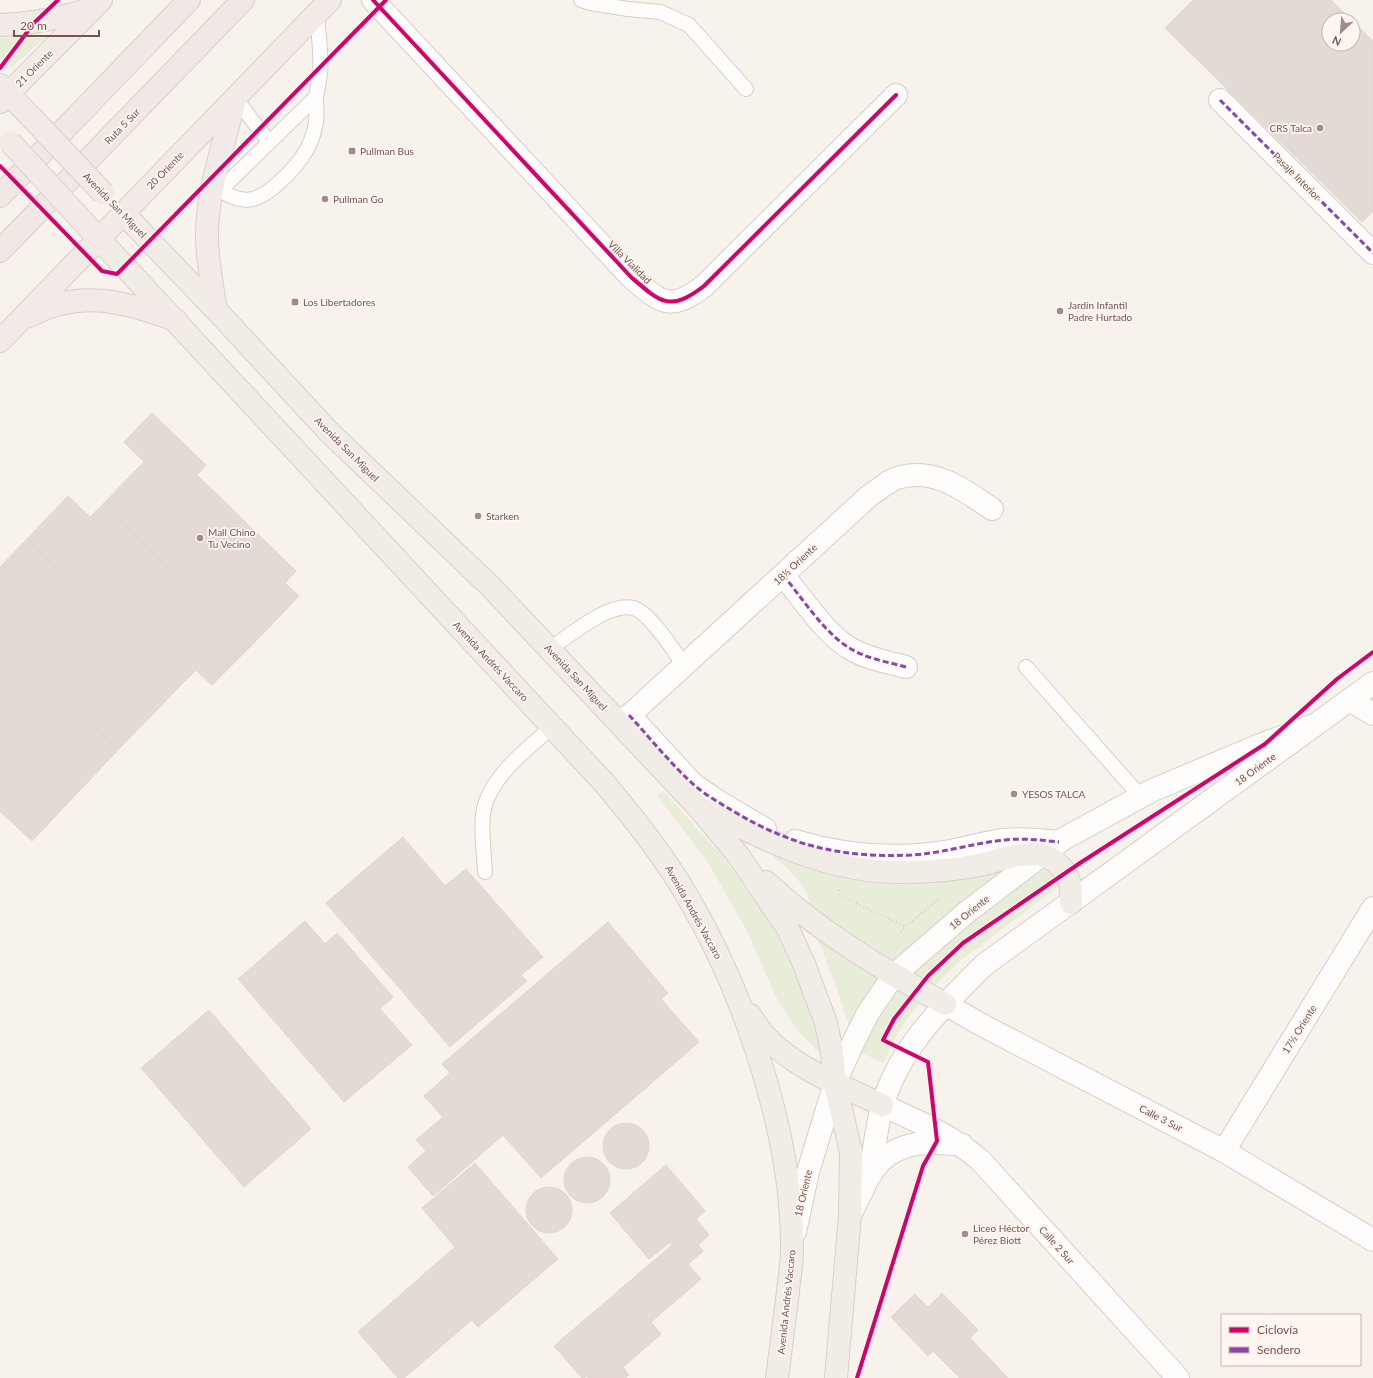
<svg xmlns="http://www.w3.org/2000/svg" width="1373" height="1378" font-family="Lato,sans-serif">
	<style>
		.green { fill: #e7edd8 }
		.building { fill: #e4dad4; stroke: #e0d4cf }
		.lines { fill: none; stroke-linecap: round; stroke-linejoin: round }
		.service-casing { stroke: #d6cdc9; stroke-width: 16 }
		.minor-casing { stroke: #d6cdc9; stroke-width: 24 }
		.tertiary-casing { stroke: #d6cdc9; stroke-width: 24 }
		.secondary-casing { stroke: #d7cdc8; stroke-width: 24 }
		.primary-casing { stroke: #d8ceca; stroke-width: 24 }
		.trunk-casing { stroke: #d8ceca; stroke-width: 24 }
		.motorway-casing { stroke: #d8ceca; stroke-width: 24 }
		.path { stroke: #dad1cf; stroke-width: 2.5; stroke-dasharray: 1 3; stroke-linecap: butt }
		.service { stroke: #fefdfc; stroke-width: 14 }
		.minor { stroke: #fefdfc; stroke-width: 22 }
		.tertiary { stroke: #fefdfc; stroke-width: 22 }
		.secondary { stroke: #fefdfc; stroke-width: 22 }
		.primary { stroke: #f2ece7; stroke-width: 22 }
		.trunk { stroke: #f2eae6; stroke-width: 22 }
		.motorway { stroke: #f1e7e5; stroke-width: 22 }
		.trunk-bridge-casing { stroke: #d8ceca; stroke-width: 24; stroke-linecap: butt }
		.trunk-bridge { stroke: #f2eae6; stroke-width: 22 }
		.quiet { stroke: #8e44ad; stroke-width: 3; stroke-dasharray: 6 3; stroke-linecap: butt }
		.cycleway-casing { stroke: #fef6ef; stroke-width: 6 }
		.cycleway { stroke: #d6006c; stroke-width: 4 }
		.poi-dot { fill: #a28c85; stroke: #fef6ef; stroke-width: 1.5 }
		.labels { text-anchor: middle; dominant-baseline: central; stroke-width: 3.5; stroke-linejoin: round; paint-order: stroke }
		.street-label { font-size: 10px; fill: #75554d; stroke: #fef6ef }
		.poi-label { font-size: 10px; fill: #75554d; stroke: #fef6ef; text-anchor: start }
	</style>
	<rect width="100%" height="100%" fill="#f7f2ec"/>
	<!-- green -->
	<path class="green" d="M0,38H45L12,67L0,56Z
		M663,791L724,858L766,917L782,943L818,1028L824,1054L819,1052L798,1031L790,1019L775,995L747,931L706,859L657,796Z
		M766,850L1019,862L1054,868L1060,885L960,961C930,989 897,1024 884,1063L857,1051L837,989L818,939L806,890L791,872Z"/>
	<!-- building -->
	<path class="building" d="M1193,0H1331L1351,20H1329V44H1353V22L1373,41V211L1362,222L1165,28Z
		M152,413L206,465L197,475L296,571L285,583L299,596L250,647L103,504L144,462L124,442Z
		M68,496L90,517L103,504L250,647L212,685L196,670L179,687L27,539Z
		M27,539L179,687L118,750L0,635V567Z
		M0,635L118,750L32,841L0,811Z
		M403,837L445,886L466,869L543,957L521,975L527,981L450,1047L326,903Z
		M305,921L325,944L337,933L393,997L380,1009L412,1045L344,1102L238,979Z
		M608,922L668,993L661,999L699,1042L541,1178L503,1135L433,1196L408,1167L426,1151L416,1140L443,1117L424,1096L450,1073L442,1064Z
		M209,1010L311,1129L244,1187L141,1068Z
		M603 1146a23 23 0 1 1 46 0a23 23 0 1 1-46 0Z
		M564 1180a23 23 0 1 1 46 0a23 23 0 1 1-46 0Z
		M475,1163L558,1259L478,1327L472,1320L404,1378H398L358,1332L455,1247L422,1208Z
		M666,1165L705,1211L696,1219L709,1235L698,1245L703,1251L688,1264L701,1279L651,1322L661,1334L623,1367L629,1375L625,1378H589L587,1376L582,1378L554,1346L672,1245L670,1242L649,1259L610,1213Z
		M526 1210a23 23 0 1 1 46 0a23 23 0 1 1-46 0Z
		M942,1293L978,1330L970,1338L1008,1378H960L933,1351L928,1356L891,1317L915,1294L928,1307Z"/>
	<g class="lines">
		<!-- service casing -->
		<g class="service-casing">
			<path id="service" d="M581,0L591,3L628,9L660,12L689,25L746,89
				M235,98L269,142
				M220,190C242,204 254,203 274,187C295,169 312,150 316,122C317,114 316,106 316,98C317,90 319,82 320,74C322,55 318,33 317,13
				M213,197L316,97
				M550,649C569,636 612,599 636,609C651,615 674,651 684,665
				M1026,667L1140,796
				M485,872C484,853 481,833 483,814C488,778 527,749 552,727"/>
		</g>
		<!-- minor casing -->
		<g class="minor-casing">
			<path id="minor" d="M373,0L631,277C661,303 670,312 704,286L896,95
				M1220,100L1373,253
				M783,575C803,599 825,634 851,649C868,659 888,662 906,667
				M629,715L694,785L719,802L765,829
				M620,724L869,496C878,490 890,479 901,477C936,468 964,490 992,509
				M795,841C845,856 898,860 950,851C968,848 986,842 1004,840C1022,838 1041,840 1059,842
				M882,1105C917,1121 951,1135 980,1160L1178,1378
				M1224,1151L1373,908"/>
		</g>
		<!-- tertiary casing -->
		<g class="tertiary-casing">
			<path id="tertiary" d="M1349,700L1373,714
				M945,1004L980,1024L1224,1151L1373,1240"/>
		</g>
		<!-- secondary casing -->
		<g class="secondary-casing">
			<path id="secondary" d="M869,1177C889,1141 925,1140 962,1145
				M850,1215C855,1204 862,1193 866,1182C875,1157 875,1129 883,1104C900,1047 943,1006 984,965L1373,683
				M795,1232L808,1172L835,1083L852,1045L868,1013L894,975L967,912L1063,839L1153,790L1260,745L1314,725"/>
		</g>
		<!-- primary casing -->
		<g class="primary-casing">
			<path id="primary" d="M123,213L216,310L329,432L490,586L698,807L738,855L788,929L804,964L826,1023L832,1052L835,1083L851,1152L850,1215L836,1378
				M99,239L606,785C635,820 663,855 686,894C745,993 793,1135 792,1250C792,1264 789,1278 788,1292C784,1321 781,1349 777,1378
				M705,810C768,841 830,873 903,872C930,872 957,870 984,864C997,861 1009,856 1022,855C1028,855 1038,852 1043,855C1065,864 1073,880 1071,903
				M766,882C818,931 882,969 945,1004
				M750,1015C755,1022 760,1031 766,1037C797,1070 843,1086 882,1105"/>
		</g>
		<!-- trunk casing -->
		<g class="trunk-casing">
			<path id="trunk" d="M0,25C32,24 61,18 91,9
				M0,85L32,118
				M0,102L101,0
				M76,214L99,239
				M216,310C212,287 208,264 207,240C206,192 224,145 235,99
				M29,316C81,288 124,302 176,320
				M0,341L330,0"/>
		</g>
		<!-- motorway casing -->
		<g class="motorway-casing">
			<path id="motorway" d="M0,196L189,0
				M0,251L243,0"/>
		</g>
		<!-- path -->
		<path class="path" d="M839,890V895L906,927
			M901,932L906,926L939,899"/>
		<!-- service -->
		<use href="#service" class="service"/>
		<!-- minor -->
		<use href="#minor" class="minor"/>
		<!-- tertiary -->
		<use href="#tertiary" class="tertiary"/>
		<!-- secondary -->
		<use href="#secondary" class="secondary"/>
		<!-- primary -->
		<use href="#primary" class="primary"/>
		<!-- trunk -->
		<use href="#trunk" class="trunk"/>
		<!-- motorway -->
		<use href="#motorway" class="motorway"/>
		<!-- trunk-bridge casing -->
		<g class="trunk-bridge-casing">
			<path id="trunk-bridge" d="M32,118L103,193
				M10,142L76,214"/>
		</g>
		<!-- trunk-bridge -->
		<use href="#trunk-bridge" class="trunk-bridge"/>
		<!-- quiet -->
		<path class="quiet" d="M1220,100L1373,253
			M783,575C803,599 825,634 851,649C868,659 888,662 906,667
			M629,715C650,738 670,763 693,784C705,795 720,803 733,811C793,847 843,858 912,855C944,853 973,843 1005,840C1023,838 1041,840 1059,842"/>
		<!-- cycleway casing -->
		<g class="cycleway-casing">
			<path id="cycleway" d="M373,0L631,277C661,303 670,312 704,286L896,95
				M0,68L34,23L58,0
				M0,166L102,271L117,274L386,0
				M857,1378L923,1166L937,1141L928,1062L883,1040L894,1019L928,976L963,943L1080,863L1265,744L1337,679L1373,652"/>
		</g>
		<!-- cycleway -->
		<use href="#cycleway" class="cycleway"/>
	</g>
	<!-- markers -->
	<g class="poi-dot">
		<circle cx="1320" cy="128" r="4"/>
		<rect x="348" y="147" width="8" height="8" rx="2"/>
		<circle cx="325" cy="199" r="4"/>
		<rect x="291" y="298" width="8" height="8" rx="2"/>
		<circle cx="1060" cy="311" r="4"/>
		<circle cx="478" cy="516" r="4"/>
		<circle cx="200" cy="538" r="4"/>
		<circle cx="1014" cy="794" r="4"/>
		<circle cx="965" cy="1234" r="4"/>
	</g>
	<g class="labels">
		<!-- street labels -->
		<g class="street-label">
			<text transform="translate(34 68) rotate(-45)">21 Oriente</text>
			<text transform="translate(122 126) rotate(-46)">Ruta 5 Sur</text>
			<text transform="translate(165 170) rotate(-46)">20 Oriente</text>
			<text transform="translate(1297 176) rotate(45)">Pasaje Interior</text>
			<text transform="translate(115 205) rotate(46)">Avenida San Miguel</text>
			<text transform="translate(630 262) rotate(45)">Villa Vialidad</text>
			<text transform="translate(347 449) rotate(45)">Avenida San Miguel</text>
			<text transform="translate(795 564) rotate(-43)">18½ Oriente</text>
			<text transform="translate(491 661) rotate(47)">Avenida Andrés Vaccaro</text>
			<text transform="translate(576 677) rotate(47)">Avenida San Miguel</text>
			<text transform="translate(1255 769) rotate(-36)">18 Oriente</text>
			<text transform="translate(694 912) rotate(61)">Avenida Andrés Vaccaro</text>
			<text transform="translate(969 912) rotate(-39)">18 Oriente</text>
			<text transform="translate(1299 1029) rotate(-58)">17½ Oriente</text>
			<text transform="translate(1161 1118) rotate(27)">Calle 3 Sur</text>
			<text transform="translate(803 1193) rotate(-77)">18 Oriente</text>
			<text transform="translate(1057 1245) rotate(48)">Calle 2 Sur</text>
			<text transform="translate(786 1302) rotate(-84)">Avenida Andrés Vaccaro</text>
		</g>
		<!-- poi labels -->
		<g class="poi-label">
			<text x="1312" y="128" text-anchor="end">CRS Talca</text>
			<text x="360" y="151">Pullman Bus</text>
			<text x="333" y="199">Pullman Go</text>
			<text x="303" y="302">Los Libertadores</text>
			<text x="1068" y="305">Jardín Infantil<tspan x="1068" dy="12">Padre Hurtado</tspan></text>
			<text x="486" y="516">Starken</text>
			<text x="208" y="532">Mall Chino<tspan x="208" dy="12">Tu Vecino</tspan></text>
			<text x="1022" y="794">YESOS TALCA</text>
			<text x="973" y="1228">Liceo Héctor<tspan x="973" dy="12">Pérez Biott</tspan></text>
		</g>
	</g>
	<!-- legend -->
	<rect x="1221" y="1314" width="140" height="52" fill="#fef6ef" stroke="#c7b6ae"/>
	<rect x="1229" y="1327" width="20" height="6" fill="#d6006c" stroke="#c7b6ae"/>
	<text x="1257" y="1334" font-size="12" fill="#75554d">Ciclovía</text>
	<rect x="1229" y="1347" width="20" height="6" fill="#8e44ad" stroke="#c7b6ae"/>
	<text x="1257" y="1354" font-size="12" fill="#75554d">Sendero</text>
	<!-- north arrow -->
	<g transform="translate(1341 32) rotate(206)"><circle r="19" fill="#fef6ef" stroke="#c7b6ae"/>
	<path d="M0-3L7 15L0 10L-7 15Z" fill="#a28c85"/>
	<text y="-6" font-size="11" font-weight="bold" text-anchor="middle" fill="#75554d">N</text>
	</g>
	<!-- scale -->
	<path d="M14 30v6h85v-6" fill="none" stroke="#75554d" stroke-width="2"/>
	<text x="20" y="30" font-size="12" fill="#75554d" stroke="#fef6ef" stroke-width="3" paint-order="stroke">20 m</text>
</svg>
